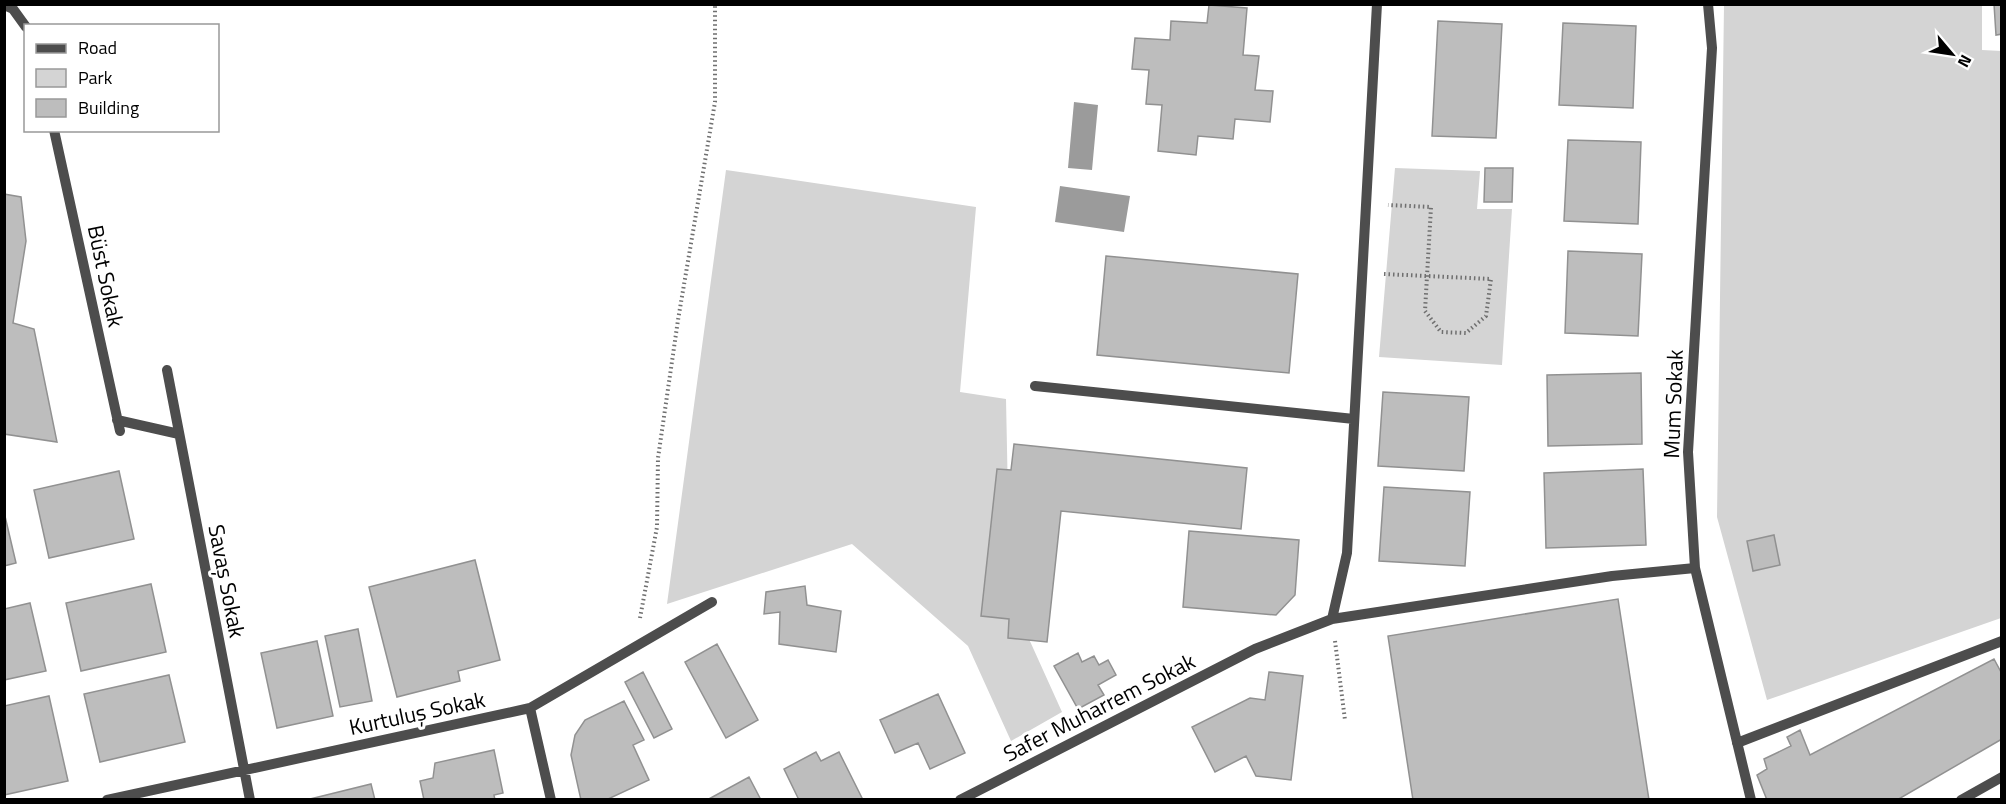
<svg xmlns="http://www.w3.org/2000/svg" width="2006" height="804" font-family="'Titillium Web',sans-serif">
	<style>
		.green { fill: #d4d4d4 }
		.water { fill: #9b9b9b }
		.building { fill: #bdbdbd; stroke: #919191; stroke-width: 1.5 }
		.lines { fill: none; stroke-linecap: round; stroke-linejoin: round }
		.path { stroke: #6f6f6f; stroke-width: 4; stroke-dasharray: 1.5 3; stroke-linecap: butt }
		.minor { stroke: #4d4d4d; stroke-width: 10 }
		.labels { text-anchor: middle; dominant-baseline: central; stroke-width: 6; stroke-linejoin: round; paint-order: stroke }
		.street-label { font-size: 22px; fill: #000; stroke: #fff }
	</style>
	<rect width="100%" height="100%" fill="#fff"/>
	<!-- green -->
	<path class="green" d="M1724,5H1982V50L2002,51L2001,618L1767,700L1717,517Z
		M1395,168L1480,171L1477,209H1512L1502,365L1379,357Z
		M726,170L976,207L960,392L1006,399L1010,597L1062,712L1011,741L968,646L852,544L667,604Z"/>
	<!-- water -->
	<path class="water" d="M1074,102L1098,105L1092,170L1068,168Z
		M1060,186L1130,196L1124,232L1055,222Z"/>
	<!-- building -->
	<path class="building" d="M1994,4H2002V34L1996,35Z
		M1209,5L1247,8L1243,55L1259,56L1255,90L1273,91L1270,122L1235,119L1233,139L1198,136L1196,155L1158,151L1162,105L1146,104L1149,70L1132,69L1135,38L1170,40L1171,21L1207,23Z
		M1438,21L1502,24L1496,138L1432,136Z
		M1563,23L1636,26L1633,108L1559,105Z
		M1568,140L1641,142L1638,224L1564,221Z
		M1485,168H1513L1512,202H1484Z
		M4,194L21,197L26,241L13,323L34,329L57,442L4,434Z
		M1568,251L1642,254L1638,336L1565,333Z
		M1106,256L1298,274L1289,373L1097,355Z
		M1641,373L1642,444L1548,446L1547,375Z
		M1383,392L1469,397L1464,471L1378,466Z
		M1014,444L1247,468L1241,529L1061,511L1047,642L1008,638L1009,619L981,616L997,469L1011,470Z
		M1643,469L1646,545L1546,548L1544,473Z
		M119,471L134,539L49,558L34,490Z
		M1384,487L1470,492L1465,566L1379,561Z
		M4,512L16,563L4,566Z
		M1189,531L1299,540L1295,595L1276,615L1183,607Z
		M1774,535L1780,565L1753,571L1747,541Z
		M475,560L500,660L458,671L460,681L397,697L369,587Z
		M151,584L166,652L81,671L66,603Z
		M805,586L807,605L841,611L836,652L779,644L780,612L764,614L766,592Z
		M1618,599L1649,800H1413L1388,636Z
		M30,603L46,671L4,680V609Z
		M358,629L372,701L340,707L325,636Z
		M317,641L333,716L277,728L261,653Z
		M717,644L758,720L726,738L685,662Z
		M1078,653L1082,662L1094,656L1099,665L1108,660L1116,675L1098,685L1104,695L1078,709L1054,666Z
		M1994,659L2002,674V739L1897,800H1767L1757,775L1767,769L1764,759L1791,746L1787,737L1800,730L1810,755Z
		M643,672L672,729L654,738L625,682Z
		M1269,672L1303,676L1291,780L1256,776L1246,756L1215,772L1192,727L1250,698L1265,700Z
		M169,675L185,742L100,762L84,694Z
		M938,694L965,753L930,769L918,743L895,753L880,720Z
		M49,696L68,781L4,795V706Z
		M624,701L644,740L633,745L649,780L606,800H581L571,755L575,735L585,720Z
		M494,750L503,793L494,795L495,800H424L420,781L433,778L435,763Z
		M816,752L821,761L839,752L863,800H799L784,769Z
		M749,777L761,800H707Z
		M371,784L375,800H306Z"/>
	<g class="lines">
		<!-- path -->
		<path class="path" d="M1384,274L1491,279L1486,316L1466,333L1441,332L1425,311L1431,207L1388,205
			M640,618L657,527L658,458L678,320L715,102V4
			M1335,641L1345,720"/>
		<!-- minor -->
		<path class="minor" d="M1708,4L1712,48L1688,452L1695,568L1751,800
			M4,5L13,9L26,27
			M54,130L120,431
			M167,370L250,800
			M1035,386L1354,419
			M117,420L179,434
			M1332,619L1612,576L1695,568
			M530,708L551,800
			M1737,743L2002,641
			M107,800L530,708L712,602
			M960,800L1255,649L1332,619L1347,553L1377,4
			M1961,800L2002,777"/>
	</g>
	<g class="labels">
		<!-- street labels -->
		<g class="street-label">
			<text transform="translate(106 276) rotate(78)">Büst Sokak</text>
			<text transform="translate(1673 404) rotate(-88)">Mum Sokak</text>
			<text transform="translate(227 581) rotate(79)">Savaş Sokak</text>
			<text transform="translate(1099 707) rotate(-27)">Safer Muharrem Sokak</text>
			<text transform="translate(417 713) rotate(-12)">Kurtuluş Sokak</text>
		</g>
	</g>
	<!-- border -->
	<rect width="2006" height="804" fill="none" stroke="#000000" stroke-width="12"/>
	<!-- legend -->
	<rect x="24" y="24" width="195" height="108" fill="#ffffff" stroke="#999999" stroke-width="1.5"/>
	<rect x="36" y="44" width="30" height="9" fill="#4d4d4d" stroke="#999999" stroke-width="1.5"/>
	<text x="78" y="54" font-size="18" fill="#000000">Road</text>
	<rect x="36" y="69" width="30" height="18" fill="#d4d4d4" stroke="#999999" stroke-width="1.5"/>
	<text x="78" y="84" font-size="18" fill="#000000">Park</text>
	<rect x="36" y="99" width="30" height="18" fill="#bdbdbd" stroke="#999999" stroke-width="1.5"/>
	<text x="78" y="114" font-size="18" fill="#000000">Building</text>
	<!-- north arrow -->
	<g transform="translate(1952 54) rotate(119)" stroke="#ffffff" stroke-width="4.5" paint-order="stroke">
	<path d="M0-4.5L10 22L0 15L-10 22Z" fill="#000000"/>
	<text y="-9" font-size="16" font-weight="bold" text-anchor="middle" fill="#000000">N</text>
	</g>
</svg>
